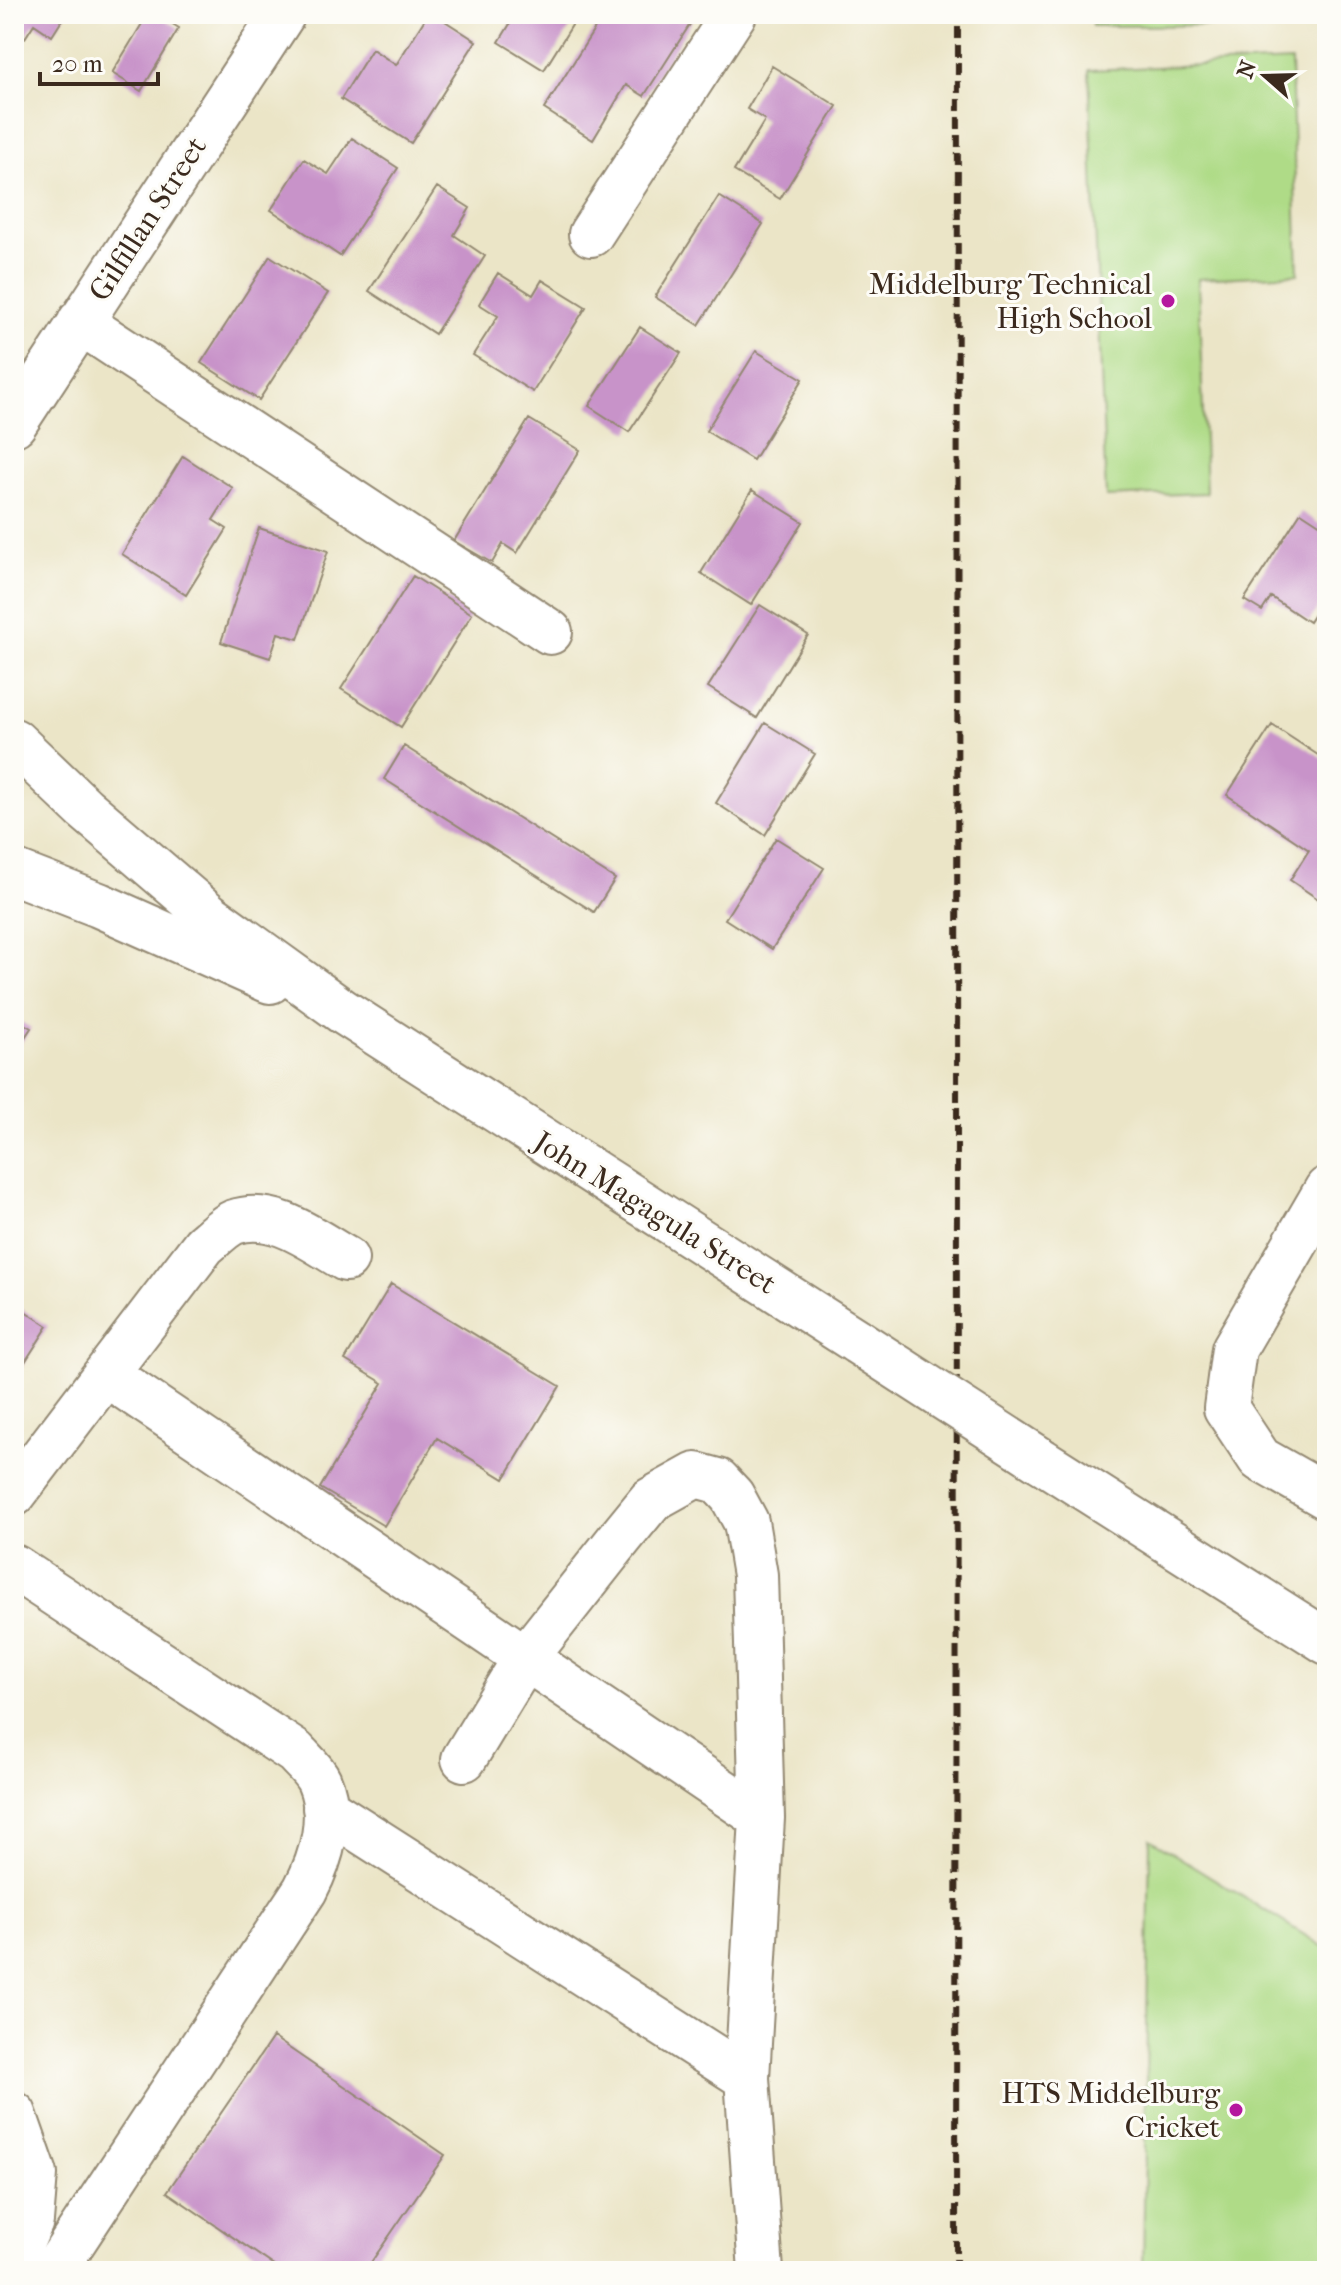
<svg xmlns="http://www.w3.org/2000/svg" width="1341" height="2285" font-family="'IM FELL French Canon',serif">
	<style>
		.green { fill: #afdb87; stroke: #758252; stroke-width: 2 }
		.building { fill: #c893c9 }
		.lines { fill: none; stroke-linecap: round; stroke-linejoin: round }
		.minor-casing { stroke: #938872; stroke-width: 48 }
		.minor { stroke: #fff; stroke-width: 44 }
		.rail { stroke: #3b2a1e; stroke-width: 6; stroke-dasharray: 12 6; stroke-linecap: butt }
		.minor-bridge-casing { stroke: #938872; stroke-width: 48; stroke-linecap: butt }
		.minor-bridge { stroke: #fff; stroke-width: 44 }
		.poi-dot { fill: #b5179e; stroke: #fdfcf7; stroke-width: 3 }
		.labels { text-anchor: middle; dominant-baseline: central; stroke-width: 6; stroke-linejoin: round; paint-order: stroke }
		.street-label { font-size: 30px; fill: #3b2a1e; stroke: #fdfcf7 }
		.poi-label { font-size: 30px; fill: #3b2a1e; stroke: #fdfcf7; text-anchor: end }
	</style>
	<rect width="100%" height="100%" fill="#fdfcf7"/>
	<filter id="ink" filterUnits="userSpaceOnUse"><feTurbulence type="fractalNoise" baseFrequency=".0125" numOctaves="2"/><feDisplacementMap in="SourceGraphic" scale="16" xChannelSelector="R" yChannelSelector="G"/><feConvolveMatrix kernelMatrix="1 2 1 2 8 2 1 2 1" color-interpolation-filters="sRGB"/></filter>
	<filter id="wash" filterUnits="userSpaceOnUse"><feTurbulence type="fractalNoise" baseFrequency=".006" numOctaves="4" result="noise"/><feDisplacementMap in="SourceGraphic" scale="32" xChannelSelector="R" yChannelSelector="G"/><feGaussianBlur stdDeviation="1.8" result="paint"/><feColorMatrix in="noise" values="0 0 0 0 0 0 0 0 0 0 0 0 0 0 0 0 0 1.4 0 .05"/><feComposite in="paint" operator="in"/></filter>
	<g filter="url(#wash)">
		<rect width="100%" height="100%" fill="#ebe5c7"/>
		<!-- green -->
		<path class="green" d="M1092,14H1305V25L1092,26Z
			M1291,61L1298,274L1198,279L1206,493L1106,497L1089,70Z
			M1150,1839L1327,1949V2271H1143Z"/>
		<g id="blocks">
			<!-- building -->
			<path class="building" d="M14,14H66L52,36L34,24L25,38L14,31Z
				M148,14H156L179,28L141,91L112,73Z
				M428,14H434L476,41L411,143L341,99L372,49L396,65Z
				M516,14H579L544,70L499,42Z
				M604,14H687L694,18L644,96L626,85L593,140L544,109Z
				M772,66L837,106L780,199L734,171L765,120L747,109Z
				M352,138L398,168L340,256L271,210L304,159L328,174Z
				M437,187L470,208L454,235L485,256L435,334L369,291Z
				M719,196L763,224L699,325L655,297Z
				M270,256L328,293L259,400L201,363Z
				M498,273L533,295L542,280L586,307L533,392L473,355L498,316L479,304Z
				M640,327L681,353L629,432L589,406Z
				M756,351L803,379L753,460L706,431Z
				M529,419L580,450L517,553L503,544L492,563L454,541Z
				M183,456L233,488L213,520L227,529L186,595L122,554Z
				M752,490L803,522L751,605L701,573Z
				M1301,512L1327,529V594L1309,622L1271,597L1262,611L1244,600Z
				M259,528L328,551L298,639L278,633L270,658L221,642Z
				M413,576L472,614L401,727L341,689Z
				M760,605L808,635L757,718L708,687Z
				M765,723L815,754L765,835L716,803Z
				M1272,725L1327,761V905L1290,880L1309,850L1227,795Z
				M404,746L615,879L594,912L384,779Z
				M776,838L824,868L772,949L725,919Z
				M14,1018L31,1028L14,1054Z
				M391,1284L560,1386L504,1479L437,1438L384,1526L320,1488L383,1383L345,1360Z
				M14,1304L48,1326L14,1379Z
				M273,2037L445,2155L365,2271H282L167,2192Z"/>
		</g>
	</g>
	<g filter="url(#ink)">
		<use href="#blocks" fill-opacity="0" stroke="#938872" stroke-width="2"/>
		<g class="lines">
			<!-- minor casing -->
			<g class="minor-casing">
				<path id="minor" d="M591,234L734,14
					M80,322L550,632
					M14,424L283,14
					M14,741L84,808L209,915L342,1011L858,1342
					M14,872L99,905L270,981
					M1327,1189L1234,1349L1226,1408L1260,1459L1327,1497
					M106,1374L762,1818
					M1042,1461L1327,1642
					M14,1494L204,1245C213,1238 224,1226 234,1222C274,1208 314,1241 346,1259
					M14,1567L295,1752C302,1760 314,1770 319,1781C334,1816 322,1858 305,1890L54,2271
					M464,1759L526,1657L620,1538L651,1500L696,1475L718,1481L732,1496L746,1522L755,1575L762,1818L747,2078L761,2271
					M325,1808L747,2078
					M14,2114L35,2174L31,2221L14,2259"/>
			</g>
			<!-- minor -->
			<use href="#minor" class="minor"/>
			<!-- rail -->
			<path class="rail" d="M956,2271L958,14"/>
			<!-- minor-bridge casing -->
			<g class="minor-bridge-casing">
				<path id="minor-bridge" d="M858,1342L1042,1461"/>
			</g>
			<!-- minor-bridge -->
			<use href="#minor-bridge" class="minor-bridge"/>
		</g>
	</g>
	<!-- markers -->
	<g class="poi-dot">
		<circle cx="1168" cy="301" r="8"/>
		<circle cx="1236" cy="2110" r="8"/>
	</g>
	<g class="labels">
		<!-- street labels -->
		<g class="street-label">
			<text transform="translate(148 219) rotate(-57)">Gilfillan Street</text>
			<text transform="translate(655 1213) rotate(32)">John Magagula Street</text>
		</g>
		<!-- poi labels -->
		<g class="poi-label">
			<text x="1152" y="284">Middelburg Technical<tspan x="1152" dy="34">High School</tspan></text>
			<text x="1220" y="2093">HTS Middelburg<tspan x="1220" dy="34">Cricket</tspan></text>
		</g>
	</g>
	<!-- margin -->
	<rect width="1341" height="2285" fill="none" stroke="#fdfcf7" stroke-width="48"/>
	<!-- north arrow -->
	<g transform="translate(1265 76) rotate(290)" stroke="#fdfcf7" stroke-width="6" paint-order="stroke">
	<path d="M0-6L14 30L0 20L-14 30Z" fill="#3b2a1e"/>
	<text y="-12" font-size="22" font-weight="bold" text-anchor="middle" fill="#3b2a1e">N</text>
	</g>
	<!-- scale -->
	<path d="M40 72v12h118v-12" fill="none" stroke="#3b2a1e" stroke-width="4"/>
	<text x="52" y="72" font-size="24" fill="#3b2a1e" stroke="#fdfcf7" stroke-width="6" paint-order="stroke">20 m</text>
</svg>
